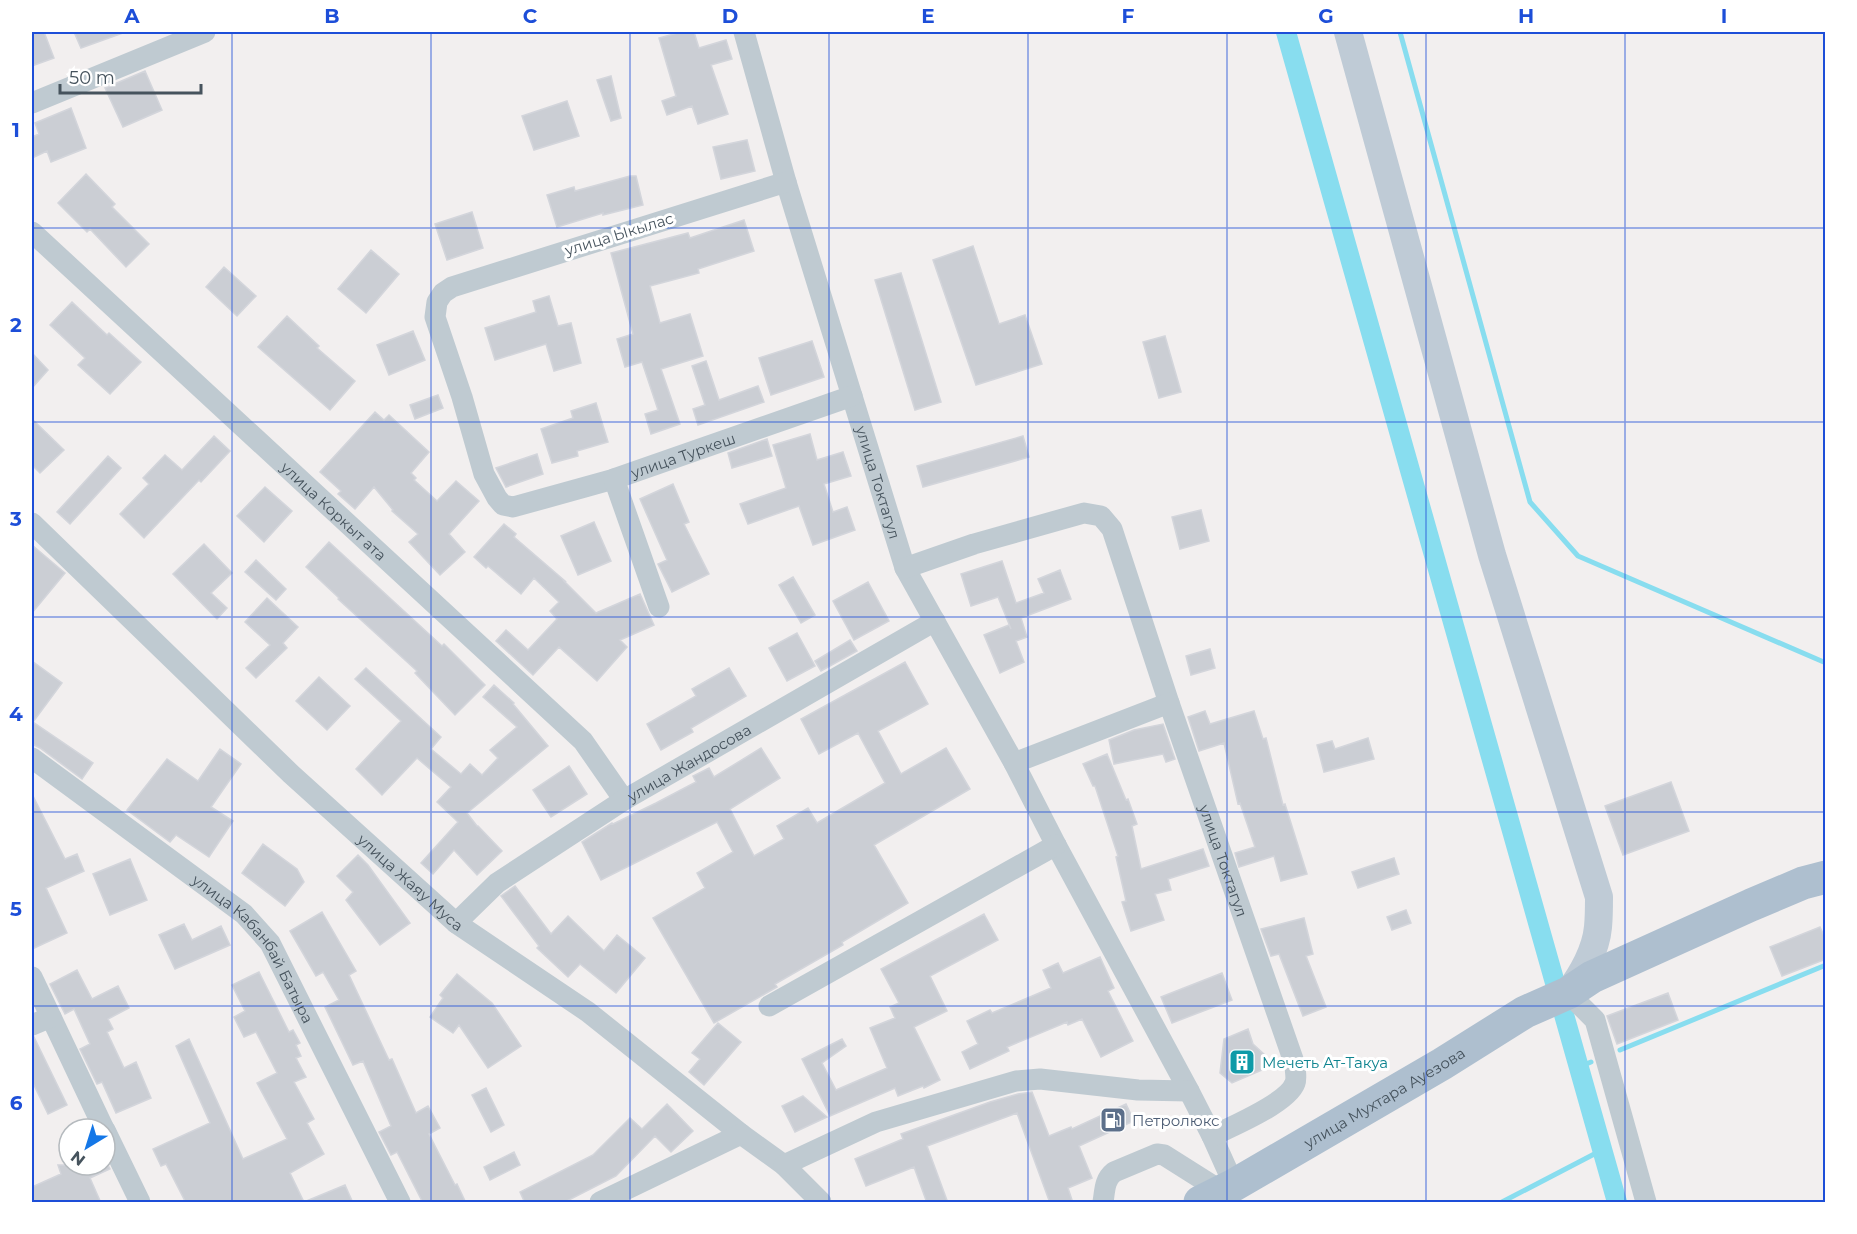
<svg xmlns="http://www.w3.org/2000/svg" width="1857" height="1234" font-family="Montserrat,sans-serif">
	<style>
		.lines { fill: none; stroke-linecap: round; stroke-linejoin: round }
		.stream { stroke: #88ddef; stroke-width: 5 }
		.canal { stroke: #88ddef; stroke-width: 20 }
		.building { fill: #cbced4; stroke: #d3d5db; stroke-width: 1.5 }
		.minor { stroke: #bfcad1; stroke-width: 21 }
		.secondary { stroke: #bfcbd6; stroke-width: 28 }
		.primary { stroke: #aebfcf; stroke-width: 33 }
		.grid { fill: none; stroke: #1d4ed8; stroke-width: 1.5; stroke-opacity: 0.55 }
		.labels { text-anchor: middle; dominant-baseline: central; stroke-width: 6; stroke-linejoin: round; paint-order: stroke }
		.street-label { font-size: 15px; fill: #46535d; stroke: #fff }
		.culture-label { font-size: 15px; fill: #0d838f; stroke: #fff; text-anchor: start }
		.service-label { font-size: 15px; fill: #4e5e75; stroke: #fff; text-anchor: start }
		.neatline { fill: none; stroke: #1d4ed8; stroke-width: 2 }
		.grid-label { font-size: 20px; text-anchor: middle; font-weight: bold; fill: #1d4ed8 }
	</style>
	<rect width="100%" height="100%" fill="#f2efef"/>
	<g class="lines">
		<!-- stream -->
		<path class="stream" d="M1400,32L1530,502L1578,556L1826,663
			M1620,1050L1826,965
			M1579,1067L1591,1062
			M1502,1202L1602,1150"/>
		<!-- canal -->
		<path class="canal" d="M1286,32L1617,1202"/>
	</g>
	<!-- building -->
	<path class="building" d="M32,32H44L54,58L32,66Z
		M74,32H122L123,33L81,48Z
		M681,32H694L699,48L726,40L732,59L711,65L728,114L698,124L692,106L667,115L662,101L676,96L659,38Z
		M145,71L162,110L123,127L105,88Z
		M611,76L621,118L611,121L597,80Z
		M567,101L579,136L534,150L522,116Z
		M71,108L86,148L51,162L47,151L32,158V137L39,134L35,123Z
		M747,140L755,171L721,179L713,147Z
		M86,174L115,204L112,207L149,244L126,267L90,229L87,232L58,203Z
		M630,176H636L643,205L603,215V213L557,227L547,195L574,187L575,191Z
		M472,212L483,248L447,260L435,224Z
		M744,220L754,251L698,269L699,273L650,286L660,323L690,314L703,356L661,369L680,424L651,434L645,414L658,410L642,362L625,367L617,339L633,334L611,253L688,233L690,238Z
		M973,246L999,324L1025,315L1042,364L976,385L933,260Z
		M371,250L399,274L366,313L338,289Z
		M224,267L256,296L237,316L206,287Z
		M901,273L941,402L915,410L875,280Z
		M549,296L558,326L571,323L581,363L554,371L546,344L495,360L485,328L536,312L533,301Z
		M72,302L107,335L109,333L141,362L110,394L78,365L85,358L50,325Z
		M287,316L319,346L317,348L355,381L330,410L258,347Z
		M413,331L425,360L389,375L377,345Z
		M1165,336L1181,392L1159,398L1143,342Z
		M812,341L824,377L771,395L759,358Z
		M32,353L48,370L32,388Z
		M706,361L719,400L758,386L764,402L698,425L693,409L705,405L692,366Z
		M438,395L443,408L415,419L410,405Z
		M596,403L608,442L577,451L578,456L552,463L541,429L573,418L571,411Z
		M375,412L384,420L389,415L429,452L411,473L416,478L414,480L437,501L456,481L479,501L449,534L465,552L440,575L409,542L418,534L392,511L393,510L374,487L355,509L338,494L341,491L320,472Z
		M32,419L64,450L40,473L32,465Z
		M810,434L817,460L843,452L851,476L824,484L833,512L847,507L855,530L813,545L799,506L748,524L740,504L786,488L773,445Z
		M214,436L230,451L201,482L199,480L144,538L120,514L149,484L143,478L165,455L182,470Z
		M1023,436L1029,457L923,487L917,466Z
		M767,439L772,456L732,468L728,453Z
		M537,454L543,474L506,487L496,468Z
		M108,456L121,468L70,524L57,512Z
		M673,484L689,522L684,524L709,574L672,592L658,564L667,560L640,499Z
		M265,487L292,511L264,542L237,516Z
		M1201,510L1209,541L1180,549L1172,517Z
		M594,522L611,561L578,575L561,536Z
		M504,524L516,534L514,537L565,581H564L596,613L640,594L654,625L620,640L627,647L597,681L559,647L533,675L496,641L506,630L528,650L557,619L550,611L559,602L534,578L521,594L488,566L486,568L474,557Z
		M329,542L442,646L444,644L485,685L455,715L415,673L417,671L338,599L339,598L306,567Z
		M204,544L232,573L211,593L227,608L217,619L173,574Z
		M32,545L65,573L32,613Z
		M256,560L286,589L276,600L245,572Z
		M1002,561L1016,603L1044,593L1038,579L1060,570L1071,599L1021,618L1027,637L1016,641L1024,662L1000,673L984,635L1009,625L1011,629L998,597L971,606L961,574Z
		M793,577L815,615L801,623L779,585Z
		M868,582L889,621L854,640L833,601Z
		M267,598L298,627L283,643L287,648L256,678L246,668L270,645L245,622Z
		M797,633L815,666L787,681L769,648Z
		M850,640L857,651L821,671L815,661Z
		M1210,649L1215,668L1191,675L1186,656Z
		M32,661L62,683L33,722L93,763L82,779L40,748L32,744Z
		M905,662L928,704L878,731L901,774L946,748L970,789L874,845L908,903L842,942L843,945L775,984L777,987L714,1023L653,918L705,888L697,873L733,852L717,822L601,880L582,842L612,823L613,824L656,803L696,782L693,776L709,768L714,777L761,748L780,778L730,809L754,856L784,839L777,826L808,808L817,823L885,783L858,733L819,754L801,719Z
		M366,668L441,737L431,749L461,774L470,764L482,775L498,758L490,750L517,727L483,697L494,685L514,703L513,704L548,746L467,813L477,826H478L502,851L477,875L454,850L433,874L421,863L458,822L437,802L451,787L417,758L382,795L356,769L401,721L355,679Z
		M729,668L746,696L691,728L693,732L661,750L647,724L696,696L692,689Z
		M319,677L350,706L327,730L296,701Z
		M1205,711L1210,724L1254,711L1263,739L1266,738L1283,805L1285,804L1307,874L1281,881L1274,856L1239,867L1235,853L1255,847L1240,803L1238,804L1224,743L1199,751L1188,717Z
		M1163,724L1175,759L1166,762L1163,754L1114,764L1109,740L1134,730Z
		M1368,738L1374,759L1324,772L1317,745L1332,741L1335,749Z
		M220,749L241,764L211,807L233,821L209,857L176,835L170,842L127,810L167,759L198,781Z
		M1107,754L1126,800L1128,799L1137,824L1132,826L1141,869L1203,849L1209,866L1168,879L1171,890L1155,894L1164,920L1131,931L1122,902L1126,901L1116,857L1118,856L1095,786H1093L1083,764Z
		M569,766L587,794L551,817L533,790Z
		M1671,782L1689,831L1623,855L1605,806Z
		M32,794L65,859L77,854L84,871L46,888L67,933L32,949Z
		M263,844L297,869L304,882L285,906L242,873Z
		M358,855L368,865L410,923L380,945L346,900L353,892L337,876Z
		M1394,858L1399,874L1358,888L1352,872Z
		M130,859L147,900L110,915L93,874Z
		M515,886L551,934L568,916L604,951L617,935L645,958L616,993L580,964L568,977L537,948L539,946L501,896Z
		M1406,910L1411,923L1392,930L1387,917Z
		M322,912L356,971L349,975L389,1060L392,1059L416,1113L428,1106L440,1128L429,1134L455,1185L457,1184L466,1203H423L397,1152L391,1155L379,1132L391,1126L363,1061L353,1065L325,1007L339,1000L323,972L316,976L290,931Z
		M984,914L998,940L930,976L947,1011L914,1027L940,1080L924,1088L923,1086L898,1096L895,1088L830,1116L802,1059L842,1039L846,1046L822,1063L836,1090L887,1068L870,1028L895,1018L890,1007L899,1003L881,969Z
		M1304,918L1313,954L1306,956L1326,1007L1303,1016L1279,954L1271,956L1261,929Z
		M184,924L192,940L221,926L230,945L175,969L159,935Z
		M1820,927L1826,940V959L1782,976L1770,947Z
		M1100,957L1114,988L1108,991L1133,1041L1101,1057L1082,1019L1068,1025L1067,1022L1007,1047L1009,1051L970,1069L962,1052L978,1044L967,1021L990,1010L992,1013L1051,988L1043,970L1058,963L1063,973Z
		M77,970L92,999L118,986L129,1008L108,1019L113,1029L107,1032L124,1068L136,1062L151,1098L116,1113L102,1082L97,1084L80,1049L90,1044L74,1009L65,1014L50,984Z
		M259,972L289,1032L293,1030L300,1043L296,1045L301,1056L296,1058L306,1077L294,1082L314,1119L307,1123L324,1154L290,1173L304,1202L345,1185L353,1203H186L166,1164L161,1166L153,1149L210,1123L176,1046L189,1039L243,1159L287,1139L257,1083L277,1073L256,1032L244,1037L234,1017L245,1011L232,985Z
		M1222,973L1232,1000L1172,1023L1161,997Z
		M457,974L492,1003L521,1046L488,1068L459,1025L453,1033L430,1017L443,998L440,995Z
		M1668,993L1678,1020L1617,1044L1607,1016Z
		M718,1023L741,1042L704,1085L689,1072L700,1059L692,1053Z
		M1248,1029L1253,1044L1265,1055L1262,1070L1232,1083L1220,1073L1224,1039Z
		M34,1037L67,1105L48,1114L32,1081V1038Z
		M486,1088L504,1125L491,1132L472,1095Z
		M1032,1092L1049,1136L1071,1127L1072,1129L1126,1104L1134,1121L1079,1146L1092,1178L1068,1188L1073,1203H1050L1017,1113L927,1146L948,1203H927L914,1167L866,1186L855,1159L903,1139L901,1134L990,1102L1018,1094Z
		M803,1096L827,1117L795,1132L782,1106Z
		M667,1104L693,1131L671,1152L655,1136L616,1176L563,1203H525L520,1192L593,1155L630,1118L642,1129Z
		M514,1152L520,1165L490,1180L484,1167Z
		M58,1165H108L110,1169L90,1178L101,1203H32V1187L61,1174Z"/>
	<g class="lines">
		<!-- minor -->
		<g class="minor">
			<path id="s1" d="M744,32L786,182L905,568L1014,763L1056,845L1189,1091L1212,1136L1234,1185"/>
			<path d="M32,103L205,32"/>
			<path id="s2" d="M786,182L452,287L443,293L437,302L435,317L462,397L484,474L497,498L503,505L513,507L614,479L852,396"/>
			<path id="s3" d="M32,232L583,741L624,800"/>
			<path d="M614,479L659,607"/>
			<path id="s4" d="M32,523L291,774L456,923L588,1012L741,1134L784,1165L821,1202"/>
			<path d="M905,568L974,544L1084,513L1101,516L1112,529L1169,703"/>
			<path id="s5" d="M32,758L244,914L270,943L400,1202"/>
			<path id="s6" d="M1014,763L1169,703L1295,1065C1295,1071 1297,1078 1295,1083C1288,1103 1231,1127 1212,1136"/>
			<path id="s7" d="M456,923L497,883L624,800L935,621"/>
			<path d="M32,977L104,1129"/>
			<path d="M1568,993L1595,1020L1646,1202"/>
			<path d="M769,1006L1056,845"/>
			<path d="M32,1025L51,1017"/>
			<path d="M105,1130L140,1202"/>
			<path d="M784,1165L876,1122L1016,1081L1040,1079L1138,1090L1189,1091"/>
			<path d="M600,1202L741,1134"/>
			<path d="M1103,1202C1105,1191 1104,1180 1114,1172L1157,1154L1164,1155L1221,1191"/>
		</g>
		<!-- secondary -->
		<path class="secondary" d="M1348,32L1492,555L1599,897C1599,907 1599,917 1598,927C1596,950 1582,975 1568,993"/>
		<!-- primary -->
		<path class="primary" id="s8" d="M1200,1202L1234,1185L1442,1064L1525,1012L1568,993L1592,977L1751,905L1803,883L1826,877"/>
	</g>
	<!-- grid -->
	<path class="grid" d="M232,32V1202M431,32V1202M630,32V1202M829,32V1202M1028,32V1202M1227,32V1202M1426,32V1202M1625,32V1202M32,228H1826M32,422H1826M32,617H1826M32,812H1826M32,1006H1826"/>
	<!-- icons -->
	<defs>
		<g id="building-square" transform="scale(1.35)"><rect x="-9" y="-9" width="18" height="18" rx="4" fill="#0f9aa8" stroke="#fff"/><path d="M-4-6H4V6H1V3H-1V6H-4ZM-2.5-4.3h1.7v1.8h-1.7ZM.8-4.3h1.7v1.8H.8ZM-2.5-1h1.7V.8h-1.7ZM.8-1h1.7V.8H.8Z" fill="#fff"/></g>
		<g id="fuel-square" transform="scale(1.35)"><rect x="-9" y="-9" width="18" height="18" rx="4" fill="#5c6f8a" stroke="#fff"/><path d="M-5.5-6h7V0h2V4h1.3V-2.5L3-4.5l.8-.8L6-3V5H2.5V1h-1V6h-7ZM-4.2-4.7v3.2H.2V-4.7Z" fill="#fff"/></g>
	</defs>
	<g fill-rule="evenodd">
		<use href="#building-square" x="1242" y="1062"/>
		<use href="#fuel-square" x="1113" y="1120"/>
	</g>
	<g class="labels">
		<!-- street labels -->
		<g class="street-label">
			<text transform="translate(619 234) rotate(-17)">улица Ыкылас</text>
			<text stroke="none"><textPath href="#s2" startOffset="776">улица Туркеш</textPath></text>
			<text stroke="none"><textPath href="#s1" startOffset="470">улица Токтагул</textPath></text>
			<text stroke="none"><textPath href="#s3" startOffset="411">улица Коркыт ата</textPath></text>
			<text stroke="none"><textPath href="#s7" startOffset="284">улица Жандосова</textPath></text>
			<text stroke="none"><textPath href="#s6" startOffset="333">улица Токтагул</textPath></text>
			<text stroke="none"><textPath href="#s4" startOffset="522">улица Жаяу Муса</textPath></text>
			<text stroke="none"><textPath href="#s5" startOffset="296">улица Кабанбай Батыра</textPath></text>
			<text stroke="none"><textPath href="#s8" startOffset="212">улица Мухтара Ауезова</textPath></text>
		</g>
		<!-- culture labels -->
		<g class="culture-label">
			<text x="1262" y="1062">Мечеть Ат-Такуа</text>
		</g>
		<!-- service labels -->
		<g class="service-label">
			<text x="1132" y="1120">Петролюкс</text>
		</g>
	</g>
	<!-- border -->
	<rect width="1857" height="1234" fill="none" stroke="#ffffff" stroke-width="66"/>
	<!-- north arrow -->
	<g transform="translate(87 1147) rotate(218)"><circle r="28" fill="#ffffff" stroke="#b5babe" stroke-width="1.5"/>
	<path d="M0-4.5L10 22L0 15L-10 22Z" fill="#1477e7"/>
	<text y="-9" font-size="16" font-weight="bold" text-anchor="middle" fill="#46535d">N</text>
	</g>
	<!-- scale -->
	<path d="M60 84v9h141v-9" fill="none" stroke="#46535d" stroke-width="3"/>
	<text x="69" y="84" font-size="18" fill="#46535d" stroke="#ffffff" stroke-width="4.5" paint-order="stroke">50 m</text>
	<rect x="33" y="33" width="1791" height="1168" class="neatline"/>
	<g class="grid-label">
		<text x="132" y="23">A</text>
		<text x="332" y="23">B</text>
		<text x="530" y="23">C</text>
		<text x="730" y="23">D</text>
		<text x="928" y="23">E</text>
		<text x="1128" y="23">F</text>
		<text x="1326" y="23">G</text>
		<text x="1526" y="23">H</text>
		<text x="1724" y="23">I</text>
		<text x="16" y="137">1</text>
		<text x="16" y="332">2</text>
		<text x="16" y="526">3</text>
		<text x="16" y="721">4</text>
		<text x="16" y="916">5</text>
		<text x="16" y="1110">6</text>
	</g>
</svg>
